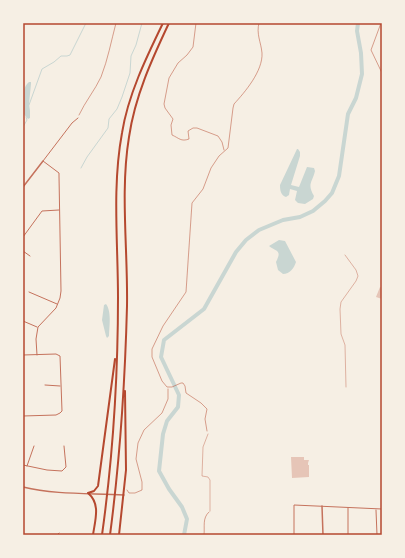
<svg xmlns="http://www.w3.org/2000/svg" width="405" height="558" font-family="'PT Sans Narrow',sans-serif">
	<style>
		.water { fill: #c9d6d2 }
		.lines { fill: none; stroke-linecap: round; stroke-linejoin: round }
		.stream { stroke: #c9d6d2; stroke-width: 1 }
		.river { stroke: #c9d6d2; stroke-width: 4 }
		.building { fill: #e6c5b7 }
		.path { stroke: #b5482f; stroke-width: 0.5 }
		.service { stroke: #c5725c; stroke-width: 0.5 }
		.minor { stroke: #c5725c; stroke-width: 1 }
		.tertiary { stroke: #c5725c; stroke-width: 1.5 }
		.motorway { stroke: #b5482f; stroke-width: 2 }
		.neatline { fill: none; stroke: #b5482f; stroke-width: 1.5 }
	</style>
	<rect width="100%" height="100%" fill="#f6efe4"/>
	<!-- water -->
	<path class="water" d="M29,82H31V84L29,104L30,111V118L28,119L23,113C23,104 21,88 29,82Z
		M297,149H298L300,152V156L291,185L299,187L307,167L314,168L315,171C312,183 307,184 314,196L313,199L305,204L298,203L295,200L297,191L290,189L289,195L286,197C281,195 280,191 280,185Z
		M279,240L285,241L296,262C294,268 290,274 283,274L278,270L276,262C282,250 277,252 269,246Z
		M106,304C112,312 109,327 109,336L107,338L106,336L102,320L104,305Z"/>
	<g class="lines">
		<!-- stream -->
		<path class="stream" d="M29,105L42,69L54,62L61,56H67L70,55L86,23
			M23,127L27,120L26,117
			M81,168L87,157L108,128L109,119L117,109L122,97L130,73L131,56L136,45L142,23"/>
		<!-- river -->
		<path class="river" d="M184,535L187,519L182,507L169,489L159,471L163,434L167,421L178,407L179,395L161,357L164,340L204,309L236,252L246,240L259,230L283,220L300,217L313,211L325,201L332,193L339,176L348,114L356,98L362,74L361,53L357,31L358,23"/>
	</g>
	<!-- building -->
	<path class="building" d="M380,287L382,288V299L376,297Z
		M291,457H304V460H309L308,463V465H309V477L292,478Z"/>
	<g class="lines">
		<!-- path -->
		<path class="path" d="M196,23L193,47L187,55L178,63L169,78L164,104L165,108L173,119L171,125L172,135C179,138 181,142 189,139L188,131L193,128H197L218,136L222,142L224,150
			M381,23L371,50L382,73
			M79,115C85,102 95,90 101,77C108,59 111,42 116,23
			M207,431L205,419L207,409L201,403L186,393L185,386L183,383H181L172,387H167L162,381L152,357V349L163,326L186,292L192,203L203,189L211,168L219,156L228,148L233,108L234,104C245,92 263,71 262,53C261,42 256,34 259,23
			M127,490L129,493H135L142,490V482L136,459L138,443L144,430L162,413L168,399V389
			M204,535C205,527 202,518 209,512"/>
		<!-- service -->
		<path class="service" d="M345,255L356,270L358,276L356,281L341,302L340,309L341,334L345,345L346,387
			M208,434L203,447L202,476L208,477L210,480V511"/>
		<!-- minor -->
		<path class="minor" d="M23,237L42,211L59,210
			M23,251L30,256
			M29,292L57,304
			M23,321L37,327
			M23,355L56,354L60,356L62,411L60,413L56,415L23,416
			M37,355L36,339L38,327L56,308L60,298L61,291L59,176V173L43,161L72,123L78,118
			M45,385L60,386
			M23,465L47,470L62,471L66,467L64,446
			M27,466L34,446
			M348,508V535
			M376,510L377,535
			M57,535L59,533
			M294,535V505L382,509"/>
		<!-- tertiary -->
		<path class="tertiary" d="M23,187L43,161
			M23,487C56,495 91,493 124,495
			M322,506L323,535"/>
		<!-- motorway -->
		<path class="motorway" d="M88,493L94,491L98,486L115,359
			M88,493C101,504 95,520 93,535
			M102,535C113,456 118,376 118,297C118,242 112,187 122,133C128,95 146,58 163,23
			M110,535C120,459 125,383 127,306C128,250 120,192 129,137C135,96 152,59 169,23
			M119,535L126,470L125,391"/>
	</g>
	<!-- border -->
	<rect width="405" height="558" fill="none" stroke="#f6efe4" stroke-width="48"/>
	<rect x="24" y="24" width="357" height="510" class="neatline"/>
</svg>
